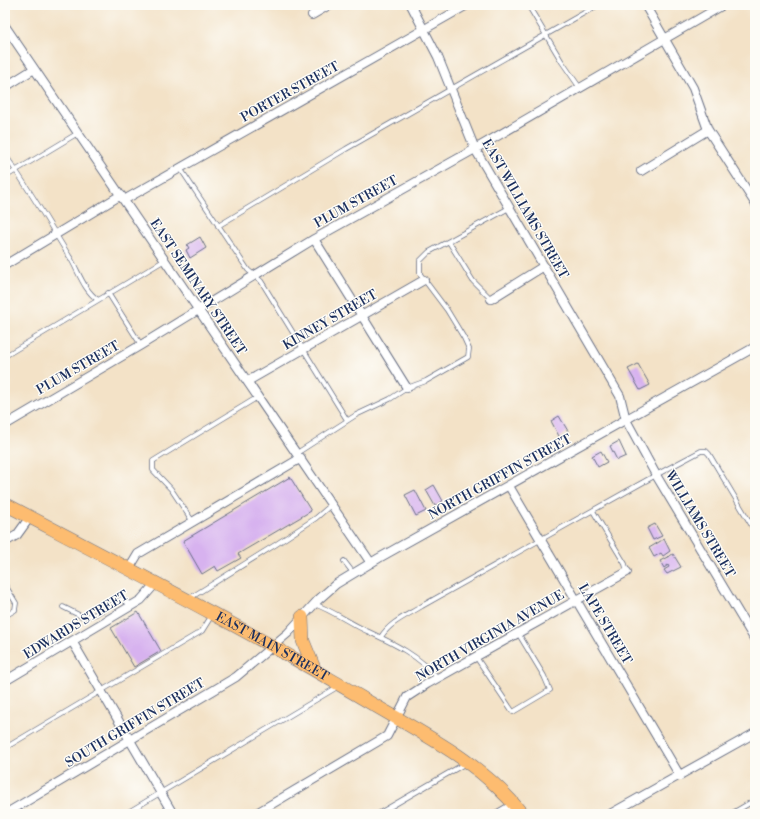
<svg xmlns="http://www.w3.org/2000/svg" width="760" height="819" font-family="'Libre Bodoni',serif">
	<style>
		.building { fill: #d7b2ef }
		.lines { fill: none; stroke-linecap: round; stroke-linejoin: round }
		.service-casing { stroke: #676e83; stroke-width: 5.5 }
		.minor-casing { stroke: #676e83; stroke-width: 10 }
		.primary-casing { stroke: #676e83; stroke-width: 14 }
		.service { stroke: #fff; stroke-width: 4 }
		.minor { stroke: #fff; stroke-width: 8 }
		.primary { stroke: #fdbc6f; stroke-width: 13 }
		.labels { text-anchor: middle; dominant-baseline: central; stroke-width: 3; stroke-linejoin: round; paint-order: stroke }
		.street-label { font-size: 13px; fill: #1b2f5e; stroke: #fdfcf7 }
	</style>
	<rect width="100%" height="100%" fill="#fdfcf7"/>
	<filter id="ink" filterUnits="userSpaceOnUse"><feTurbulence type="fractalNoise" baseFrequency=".025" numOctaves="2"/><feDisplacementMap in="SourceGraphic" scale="8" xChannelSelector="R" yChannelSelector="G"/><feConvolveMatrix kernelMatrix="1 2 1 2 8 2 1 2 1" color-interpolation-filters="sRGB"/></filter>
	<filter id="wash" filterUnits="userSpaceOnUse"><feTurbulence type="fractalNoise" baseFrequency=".012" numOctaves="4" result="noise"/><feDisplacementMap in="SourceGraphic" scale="16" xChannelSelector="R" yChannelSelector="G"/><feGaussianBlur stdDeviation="0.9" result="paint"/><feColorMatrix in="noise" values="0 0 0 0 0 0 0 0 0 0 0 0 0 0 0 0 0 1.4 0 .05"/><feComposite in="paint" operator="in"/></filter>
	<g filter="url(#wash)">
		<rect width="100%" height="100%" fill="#f3e2c7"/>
		<g id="blocks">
			<!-- building -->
			<path class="building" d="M200,237L206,248L190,258L186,250L189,248L187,245Z
				M638,364L650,385L640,390L628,369Z
				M559,416L568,431L560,438L551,421Z
				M619,441L626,456L617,460L610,446Z
				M601,451L607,462L598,467L592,456Z
				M290,477L311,511L238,554L241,558L218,571L215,566L202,574L183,541Z
				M434,485L443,501L435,506L426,490Z
				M415,490L426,511L416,516L405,495Z
				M655,524L662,536L653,540L647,528Z
				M664,539L670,551L663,556L661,553L654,557L649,548Z
				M673,554L681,567L667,574L664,570L669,567L668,565L664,568L660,561Z
				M138,612L161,651L134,667L111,628Z"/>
		</g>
	</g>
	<g filter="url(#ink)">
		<use href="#blocks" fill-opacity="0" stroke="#676e83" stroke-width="1"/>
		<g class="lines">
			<!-- service casing -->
			<g class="service-casing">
				<path id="service" d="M528,5L562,62L580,88
					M5,155C29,188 49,224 71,259C79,273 84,290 98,300
					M180,168L248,270L261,281L347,420
					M5,177L78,133
					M218,226L346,149L598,5
					M449,242L473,281L491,299
					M108,293L141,345
					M5,356L165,260
					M297,453L356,415L390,399L407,388L426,381L468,357L469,349L464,338L447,310L420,274V261L429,252L509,208
					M593,511L625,564L627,572
					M193,522L171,489L153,470V461L258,397
					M344,561L354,574
					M5,585L16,603L15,610L5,616
					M190,598L275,545L316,518L331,505
					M314,604C334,611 350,624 369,632C395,644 419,656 438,678
					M63,607L83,617L96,614L121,599L132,605
					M381,637C390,622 408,615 422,606L656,475L701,451H706L709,454L755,531
					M476,657L513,712L550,690L544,676L518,633
					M5,748L202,631L212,615
					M125,814L339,686
					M378,814L466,763
					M731,814L755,800"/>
			</g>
			<!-- minor casing -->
			<g class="minor-casing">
				<path id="minor" d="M411,5L438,57L475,149L620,396L626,420L656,475L755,640
					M645,5L693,88L708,130L755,203
					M312,15L329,5
					M5,26L371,563
					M5,87L34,69
					M641,171L708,130
					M124,200L467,5
					M314,239L407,388
					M5,265L121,195
					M491,299L544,266
					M248,381L424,280
					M5,425L141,345L314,239L475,149L723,5
					M509,486L680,776
					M5,542L17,535L30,517
					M129,569L138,554L301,458
					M72,641L173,814
					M5,681L141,600L155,584
					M5,814L236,677L288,633L318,600L336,584L379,558L755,347
					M255,814L387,736L407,697L427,684L627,572
					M498,814L515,804
					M610,814L755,733"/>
			</g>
			<!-- primary casing -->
			<g class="primary-casing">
				<g id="primary">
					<path id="s1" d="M5,504C127,568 250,631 369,702C423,734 483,763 522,814"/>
					<path d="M302,617L303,641L314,668"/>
				</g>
			</g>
			<!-- service -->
			<use href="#service" class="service"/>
			<!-- minor -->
			<use href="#minor" class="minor"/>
			<!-- primary -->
			<use href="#primary" class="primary"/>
		</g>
	</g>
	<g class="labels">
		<!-- street labels -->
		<g class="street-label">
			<text transform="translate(290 92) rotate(-29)">PORTER STREET</text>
			<text transform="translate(356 202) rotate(-29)">PLUM STREET</text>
			<text transform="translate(525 209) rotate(60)">EAST WILLIAMS STREET</text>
			<text transform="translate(198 287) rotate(56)">EAST SEMINARY STREET</text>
			<text transform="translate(330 320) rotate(-30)">KINNEY STREET</text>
			<text transform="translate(78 368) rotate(-30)">PLUM STREET</text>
			<text transform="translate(500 477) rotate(-29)">NORTH GRIFFIN STREET</text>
			<text transform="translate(700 524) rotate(59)">WILLIAMS STREET</text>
			<text transform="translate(605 624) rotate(59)">LAPE STREET</text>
			<text transform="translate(76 625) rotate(-31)">EDWARDS STREET</text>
			<text transform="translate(490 636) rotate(-30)">NORTH VIRGINIA AVENUE</text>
			<text stroke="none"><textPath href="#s1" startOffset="303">EAST MAIN STREET</textPath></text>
			<text transform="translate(135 723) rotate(-31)">SOUTH GRIFFIN STREET</text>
		</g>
	</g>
	<!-- margin -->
	<rect width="760" height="819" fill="none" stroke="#fdfcf7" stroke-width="20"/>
</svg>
